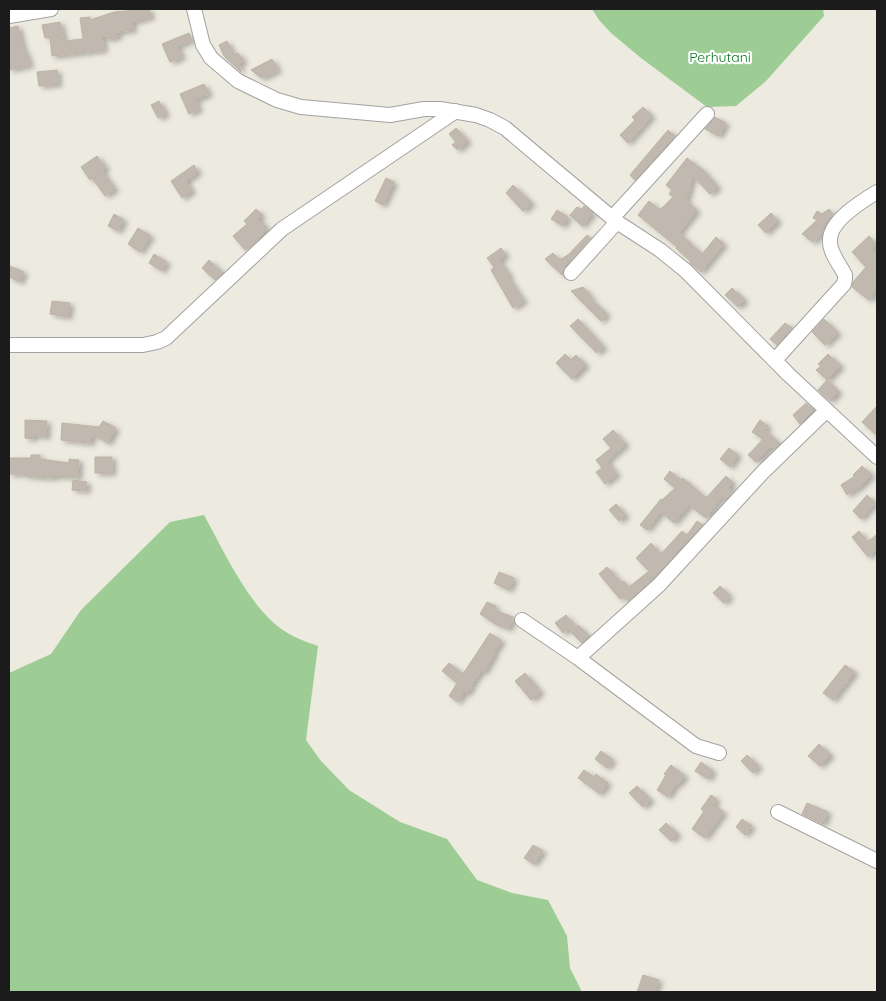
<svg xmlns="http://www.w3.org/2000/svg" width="886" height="1001" font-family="Quicksand,sans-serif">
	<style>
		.forest { fill: #9dcc94 }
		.building { fill: #c1b9b0; stroke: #beb2a3; filter: url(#shadow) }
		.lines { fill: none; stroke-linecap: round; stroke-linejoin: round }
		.minor-casing { stroke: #a2a2a2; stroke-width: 16 }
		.minor { stroke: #fff; stroke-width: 14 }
		.labels { text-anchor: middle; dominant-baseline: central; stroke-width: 4.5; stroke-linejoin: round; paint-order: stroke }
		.park-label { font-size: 14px; fill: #0b7623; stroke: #fff }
	</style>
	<defs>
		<filter id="shadow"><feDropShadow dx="4" dy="2.5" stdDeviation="2.5" flood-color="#0004"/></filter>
	</defs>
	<rect width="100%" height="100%" fill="#edeae0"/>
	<!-- forest -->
	<path class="forest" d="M592,9H823L824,16L766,81L736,106L707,107L641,58L611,33L599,20Z
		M204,515C224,551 250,610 286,632C295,638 307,642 318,646L306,740L321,761L349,790L400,822L447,839L477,880L512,893L548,900L567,936L570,968L582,992H9V673L51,654L81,610L170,522Z"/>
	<!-- building -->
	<path class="building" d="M149,9L151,17L132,22L133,30L117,32L118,37L109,39L102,36L104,50L52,56L50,37L45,38L42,25L60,22L64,41L83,39L80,18L90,17V20L114,12Z
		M18,26L24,52H26L30,65L9,70V28Z
		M189,33L192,40L177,46L182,57L170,62L162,44Z
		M227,41L234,55L238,53L244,61L239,64L241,72L224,56L219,45Z
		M272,59L278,70L262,78L251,70Z
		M57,70L58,84L39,86L37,72Z
		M204,84L209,94L195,100L199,109L189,114L180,94Z
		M159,101L166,114L158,118L151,105Z
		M643,107L652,116L628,143L620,135L635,120L632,117Z
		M715,117L726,123L719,136L705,129Z
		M456,128L468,141L458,150L452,145L456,142L449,134Z
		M668,130L675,136L635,180L630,175Z
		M97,156L106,168L102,171L115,189L105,196L92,178L90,180L81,167Z
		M687,158L704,171L718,187L710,194L693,176L686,201L697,210L679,233L702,254L716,237L724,244L701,272L690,263V261L676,248L677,247L638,215L649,201L660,210L673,197L669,194L672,190L666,185Z
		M194,165L198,172L186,181L192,191L182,198L171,181Z
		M386,178L394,182L383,205L375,201Z
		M513,185L532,203L523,211L506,193Z
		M584,206L593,213L582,226L570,215L577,207L582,209Z
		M256,209L262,215L258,219L267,228L254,244L245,250L233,236L247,224L244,221Z
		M829,209L833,214L822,228L824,229L822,234L813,242L802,234L817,220L813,218L817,211L822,214Z
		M557,210L568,217L563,226L551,219Z
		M771,213L778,221L766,233L758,225Z
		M114,214L124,220L118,231L108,226Z
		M138,228L151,236L140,252L128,244Z
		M587,235L591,238L564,267L562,275L545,259L553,253L560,260L569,254Z
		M869,236L877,245L872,250L877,256V290L869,300L852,287L853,282L866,267L852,252Z
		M501,248L506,255L499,260L510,276L508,277L524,301L513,308L491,270L494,267L487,258Z
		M154,254L167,262L162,271L149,263Z
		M209,260L223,273L215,280L202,268Z
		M10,266L24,272L20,282L9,277Z
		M583,287L592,298L591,299L607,314L601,321L571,291Z
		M732,288L745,300L738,307L725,295Z
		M52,301L70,303L68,317L50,314Z
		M578,319L604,347L597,353L570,326Z
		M824,319L838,333L825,345L812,332Z
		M785,323L792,328L777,345L770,339Z
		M565,354L571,360L576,355L586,365L572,379L556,363Z
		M828,354L841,366L827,380L816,370L821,366L818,364Z
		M827,380L839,392L830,401L818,390Z
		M806,403L814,410L800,424L793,415Z
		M877,406V436L862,422Z
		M25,420L47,421L46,437L34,435L33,439L25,438Z
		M760,420L768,426L765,430L780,444L773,449L771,447L756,462L748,455L763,439L752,432Z
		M103,421L116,428L108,443L92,434L91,443L61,440L62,423L99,427Z
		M613,430L626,444L607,461L617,474L605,484L596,472L602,468L596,460L611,448L603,439Z
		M729,448L738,455L730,467L720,459Z
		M31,455H40V459L69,463V459L79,460L78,477L53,476V478L25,476V474H9V458H31Z
		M95,457H112V473H95Z
		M862,466L872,475L862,485L847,495L841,485L855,476L853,475Z
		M670,471L681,480L683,478L706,498L726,476L733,483L729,487L733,491L725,500L722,497L706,518L689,505L674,523L661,512L647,530L640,525L661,499L662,500L675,488L664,479Z
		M73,480L87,482L86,491L72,490Z
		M867,495L875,503L861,519L853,511Z
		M616,504L626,515L619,521L609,510Z
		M697,521L703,525L653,579L628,601L624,596L620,599L599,574L607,567L622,583L624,581L629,587L649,571L636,558L651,543L661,554L682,531L687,535Z
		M859,531L868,542L877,534V549L868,557L852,537Z
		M499,572L514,578L509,590L494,583Z
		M720,586L730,596L724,603L713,593Z
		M487,602L496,606L494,610L513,617L509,629L497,625L480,614Z
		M566,615L576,627L578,625L589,636L582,643L568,629L563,633L555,623Z
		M490,633L502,641L494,652L495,653L484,672L481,671L471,686L472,687L466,694L464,692L458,702L449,696L457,683L442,671L449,663L463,674Z
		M845,665L855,672L833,700L823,693Z
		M525,673L541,692L531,700L515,681Z
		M819,744L831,755L820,766L808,756Z
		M601,751L613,760L607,768L595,759Z
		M747,755L759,766L753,773L741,761Z
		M701,762L713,771L708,779L695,771Z
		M671,765L685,776L678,785L676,784L668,797L657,790L666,775L664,774Z
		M584,770L594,777L596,774L608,783L600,794L578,778Z
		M637,786L651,800L643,807L629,793Z
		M711,795L717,799L713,805L724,812L705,838L692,829L704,811L701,809Z
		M807,803L828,812L823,824L802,814Z
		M742,819L752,826L745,835L736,827Z
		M666,823L678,834L671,841L659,830Z
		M533,845L543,851L534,864L524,858Z
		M643,975L659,980L655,992H637Z"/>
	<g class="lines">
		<!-- minor casing -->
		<g class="minor-casing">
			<path id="minor" d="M194,9L203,45L211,58L238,81L277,100L301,107L390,115L424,109H440L476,115L490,120L505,128L617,222L660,250L686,271L788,374L877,457
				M9,16L51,9
				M613,217L707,114
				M571,273L617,222
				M9,345H143L157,342L166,338L282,229L456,111
				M775,360L844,284L845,279V275C840,265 830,253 830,242C828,222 862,201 877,192
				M522,620L578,658L696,746L719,753
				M578,658L659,585L762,473L826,411
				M778,812L877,861"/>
		</g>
		<!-- minor -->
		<use href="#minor" class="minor"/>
	</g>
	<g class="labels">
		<!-- park labels -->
		<g class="park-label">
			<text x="720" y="57">Perhutani</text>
		</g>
	</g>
	<!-- border -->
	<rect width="886" height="1001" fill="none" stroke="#1b1b1b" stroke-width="20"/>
</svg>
